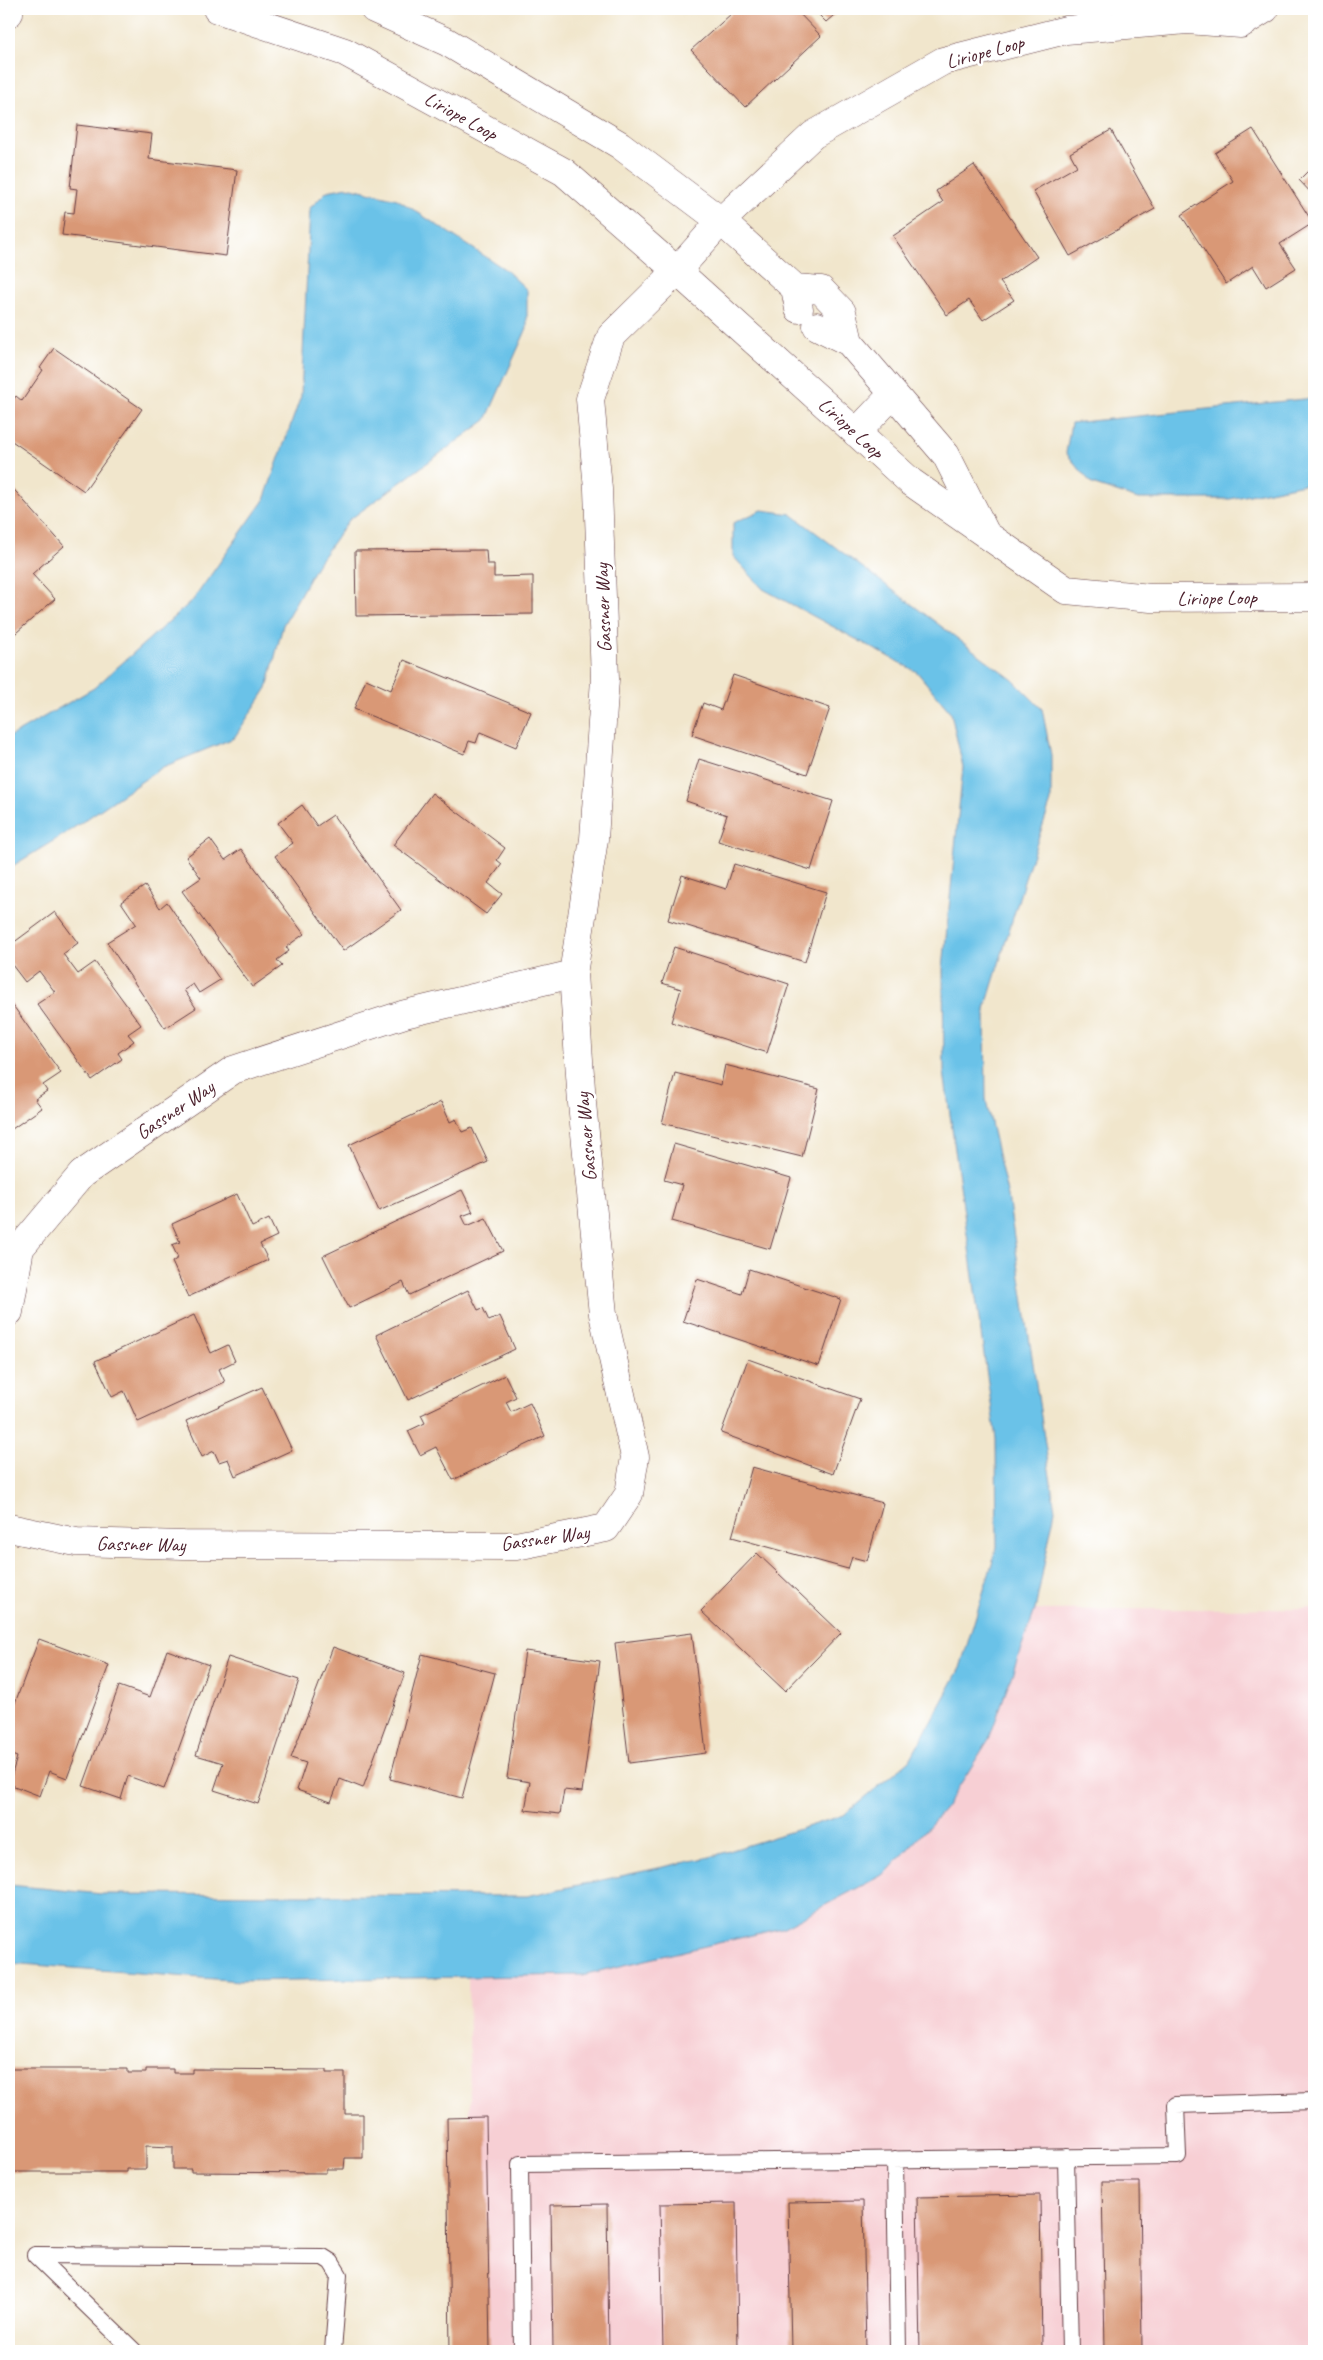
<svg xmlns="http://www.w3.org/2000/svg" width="1323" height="2360" font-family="Caveat,sans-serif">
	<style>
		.built { fill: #f7cfd4 }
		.water { fill: #6ac2e8; stroke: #5a708a }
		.building { fill: #d99876 }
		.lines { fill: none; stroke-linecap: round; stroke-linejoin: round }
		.service-casing { stroke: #633d43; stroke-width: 18 }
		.minor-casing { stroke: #633d43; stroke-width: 29 }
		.service { stroke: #fff; stroke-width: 16 }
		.minor { stroke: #fff; stroke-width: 28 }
		.labels { text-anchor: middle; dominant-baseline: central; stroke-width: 5; stroke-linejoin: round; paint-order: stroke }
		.street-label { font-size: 20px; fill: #4a1f2b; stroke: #fff }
	</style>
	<rect width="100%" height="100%" fill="#fff"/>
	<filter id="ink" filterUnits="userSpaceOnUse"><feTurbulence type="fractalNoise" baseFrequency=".02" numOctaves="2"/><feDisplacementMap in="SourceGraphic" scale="10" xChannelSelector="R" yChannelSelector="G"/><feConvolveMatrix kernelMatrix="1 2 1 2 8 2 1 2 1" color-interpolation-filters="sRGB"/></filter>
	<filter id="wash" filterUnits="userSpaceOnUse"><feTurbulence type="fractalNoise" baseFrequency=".0096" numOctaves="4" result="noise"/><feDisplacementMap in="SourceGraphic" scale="20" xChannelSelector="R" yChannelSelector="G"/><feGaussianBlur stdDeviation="1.12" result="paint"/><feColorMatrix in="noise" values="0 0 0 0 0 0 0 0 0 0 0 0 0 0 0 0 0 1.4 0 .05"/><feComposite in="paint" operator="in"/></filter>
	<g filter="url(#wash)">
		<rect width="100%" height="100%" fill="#f1e6cc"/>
		<!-- built -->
		<path class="built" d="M1314,1608V2351H474L468,1977L582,1975L782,1928L886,1873L944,1810L989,1739L1035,1610Z"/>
		<!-- water -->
		<path class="water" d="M348,187L397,199L506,270L527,290V328L486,420L349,520L316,566L283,625L267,688L234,738L163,767L63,835L9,868V737L94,688L193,600L264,500L301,396L310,208L327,191Z
			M1314,398V482L1230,499H1138L1092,484L1066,453L1071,423Z
			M762,510L791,514L1013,680L1042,709L1051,755V801L1027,872L985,1009L986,1101L1008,1197L1055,1510L1035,1610L989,1739L944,1810L886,1873L782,1928L582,1975L240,1981L9,1963V1885L102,1894L527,1896L710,1857L844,1815L910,1760L960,1668L997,1547L996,1439L944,1072L943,968L963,767L951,713L917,672L763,589L733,556V523Z"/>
		<g id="blocks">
			<!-- building -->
			<path class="building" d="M726,9H795L821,36L745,107L691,50L731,14Z
				M813,9H841L826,22Z
				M77,125L152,134L149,159L237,170L226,256L62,235L65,212L74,213L77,189L70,188Z
				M1253,129L1313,223L1280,244L1296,268L1266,287L1253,266L1226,284L1181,215L1233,181L1215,153Z
				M1111,130L1155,209L1070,256L1033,191L1077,166L1070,153Z
				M974,165L1037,257L1000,282L1014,300L983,320L969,300L947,315L893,236L943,202L936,191Z
				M1314,165V196L1299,180Z
				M54,348L142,409L84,491L9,439V406L16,396L22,401L43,370L40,368Z
				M9,484L64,546L32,574L55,599L9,639Z
				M486,550L487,564H494V577L533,576V614L356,616L355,551Z
				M404,660L531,712L516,747L480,732L476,743L469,741L464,754L354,709L366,679L391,690Z
				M733,675L830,708L807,774L692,735L703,703L721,710Z
				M699,759L833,801L811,870L718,841L727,815L686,801Z
				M432,793L505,848L497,860L502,864L488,883L502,894L486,914L393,845Z
				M302,805L317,826L333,815L401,910L343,951L275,856L293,843L278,823Z
				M210,839L225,860L241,849L304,934L286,947L289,951L277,960L282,966L252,987L182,891L201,878L186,857Z
				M734,864L826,892L805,962L668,920L682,875L726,889Z
				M145,886L160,908L167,902L220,980L199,993L193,984L184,990L196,1008L165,1028L107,942L136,924L121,902Z
				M55,912L78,943L63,954L78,974L95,962L141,1025L128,1034L134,1041L118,1053L122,1059L92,1080L37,1004L55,992L39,971L25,982L9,961V946Z
				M674,947L789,984L767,1053L671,1022L681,989L662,983Z
				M9,1000L61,1073L43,1085L47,1091L35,1099L42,1108L12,1129L9,1124Z
				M725,1065L819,1089L802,1157L662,1123L675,1073L721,1085Z
				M441,1102L450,1122L456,1119L462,1132L472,1128L488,1162L379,1211L349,1145Z
				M674,1144L791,1178L770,1249L672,1221L682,1185L664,1180Z
				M462,1190L473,1212L462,1216L467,1226L486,1218L503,1251L409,1295L403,1282L349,1308L323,1256Z
				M237,1194L252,1227L269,1219L277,1236L260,1244L268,1260L188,1297L172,1262L178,1258L172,1245L180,1242L172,1224Z
				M749,1269L841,1299L819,1366L683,1321L697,1279L742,1294Z
				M468,1290L478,1310L483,1308L489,1321L500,1316L515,1349L408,1400L376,1335Z
				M194,1315L211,1353L228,1345L235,1361L219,1369L225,1382L138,1422L124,1391L112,1397L95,1361Z
				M748,1359L860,1399L833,1474L721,1433Z
				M505,1375L516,1397L506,1402L511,1412L530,1403L545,1436L453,1480L436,1447L420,1455L408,1431L425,1423L421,1415Z
				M262,1387L292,1450L235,1476L228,1459L219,1462L214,1451L202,1457L186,1421Z
				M752,1467L883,1503L867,1561L852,1557L848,1569L732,1537Z
				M757,1553L841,1633L785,1691L701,1611Z
				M692,1633L706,1753L629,1763L615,1643Z
				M39,1639L109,1665L67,1778L49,1771L40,1796L9,1784L17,1757L9,1754V1719Z
				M333,1647L405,1673L363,1788L340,1779L331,1802L297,1790L306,1763L291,1758Z
				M167,1650L209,1665L164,1789L128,1776L121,1799L83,1786L119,1686L150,1697Z
				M525,1651L600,1661L582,1792L564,1790L560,1814L525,1810L530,1782L507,1778Z
				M422,1654L495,1673L462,1798L390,1779Z
				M228,1657L299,1680L258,1804L214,1790L223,1763L196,1755Z
				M9,2069H128V2073H146V2069H173V2073H192V2069L326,2070V2073H345V2114H363V2158H345L344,2169H326V2173L191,2172V2169H173V2147L146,2146V2169H127V2172H9Z
				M486,2117L490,2351H450L447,2118Z
				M1102,2182H1140L1142,2351H1105Z
				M1040,2195L1042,2351H920L917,2197Z
				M863,2201L866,2351H791L788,2202Z
				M736,2203L738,2351H663L660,2204Z
				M607,2204L609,2351H553L551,2205Z"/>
		</g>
	</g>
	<g filter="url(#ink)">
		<use href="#blocks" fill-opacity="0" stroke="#633d43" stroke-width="1"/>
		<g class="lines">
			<!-- service casing -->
			<g class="service-casing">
				<path id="service" d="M1066,2157L1070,2351
					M895,2159L898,2351
					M35,2255L323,2257L331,2262L339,2275L333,2351
					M35,2255L134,2351
					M522,2351L520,2164L1178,2156L1176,2105L1314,2101"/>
			</g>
			<!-- minor casing -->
			<g class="minor-casing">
				<path id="minor" d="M217,9L345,52L564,172L677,271L911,482L1066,590L1151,598L1314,597
					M374,9L447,42L620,145L721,221L795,288L799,309
					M9,13V9
					M795,288L821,290L842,312L849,342L946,455L985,532
					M817,326L849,342
					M856,433L893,394
					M573,974L594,839L605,679L598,489L590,399L611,336L677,271L721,221L813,135L943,61L1066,30L1187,20L1241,24L1265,9
					M9,1312L20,1248L82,1174L233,1070L405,1014L573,974L582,1103L603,1314L635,1457L629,1494L606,1528L516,1546L184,1545L76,1542L9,1528"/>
			</g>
			<!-- service -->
			<use href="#service" class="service"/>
			<!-- minor -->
			<use href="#minor" class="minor"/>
		</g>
	</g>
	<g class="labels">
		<!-- street labels -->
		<g class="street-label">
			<text transform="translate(985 52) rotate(-15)">Liriope Loop</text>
			<text transform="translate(461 116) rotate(29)">Liriope Loop</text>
			<text transform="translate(851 428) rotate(42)">Liriope Loop</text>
			<text transform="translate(1217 598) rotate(-1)">Liriope Loop</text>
			<text transform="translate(603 608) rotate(-92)">Gassner Way</text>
			<text transform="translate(175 1110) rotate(-34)">Gassner Way</text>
			<text transform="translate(586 1137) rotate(-95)">Gassner Way</text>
			<text transform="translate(545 1538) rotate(-8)">Gassner Way</text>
			<text transform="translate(141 1544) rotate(1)">Gassner Way</text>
		</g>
	</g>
	<!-- margin -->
	<rect width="1323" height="2360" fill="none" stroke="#fff" stroke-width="30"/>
</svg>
